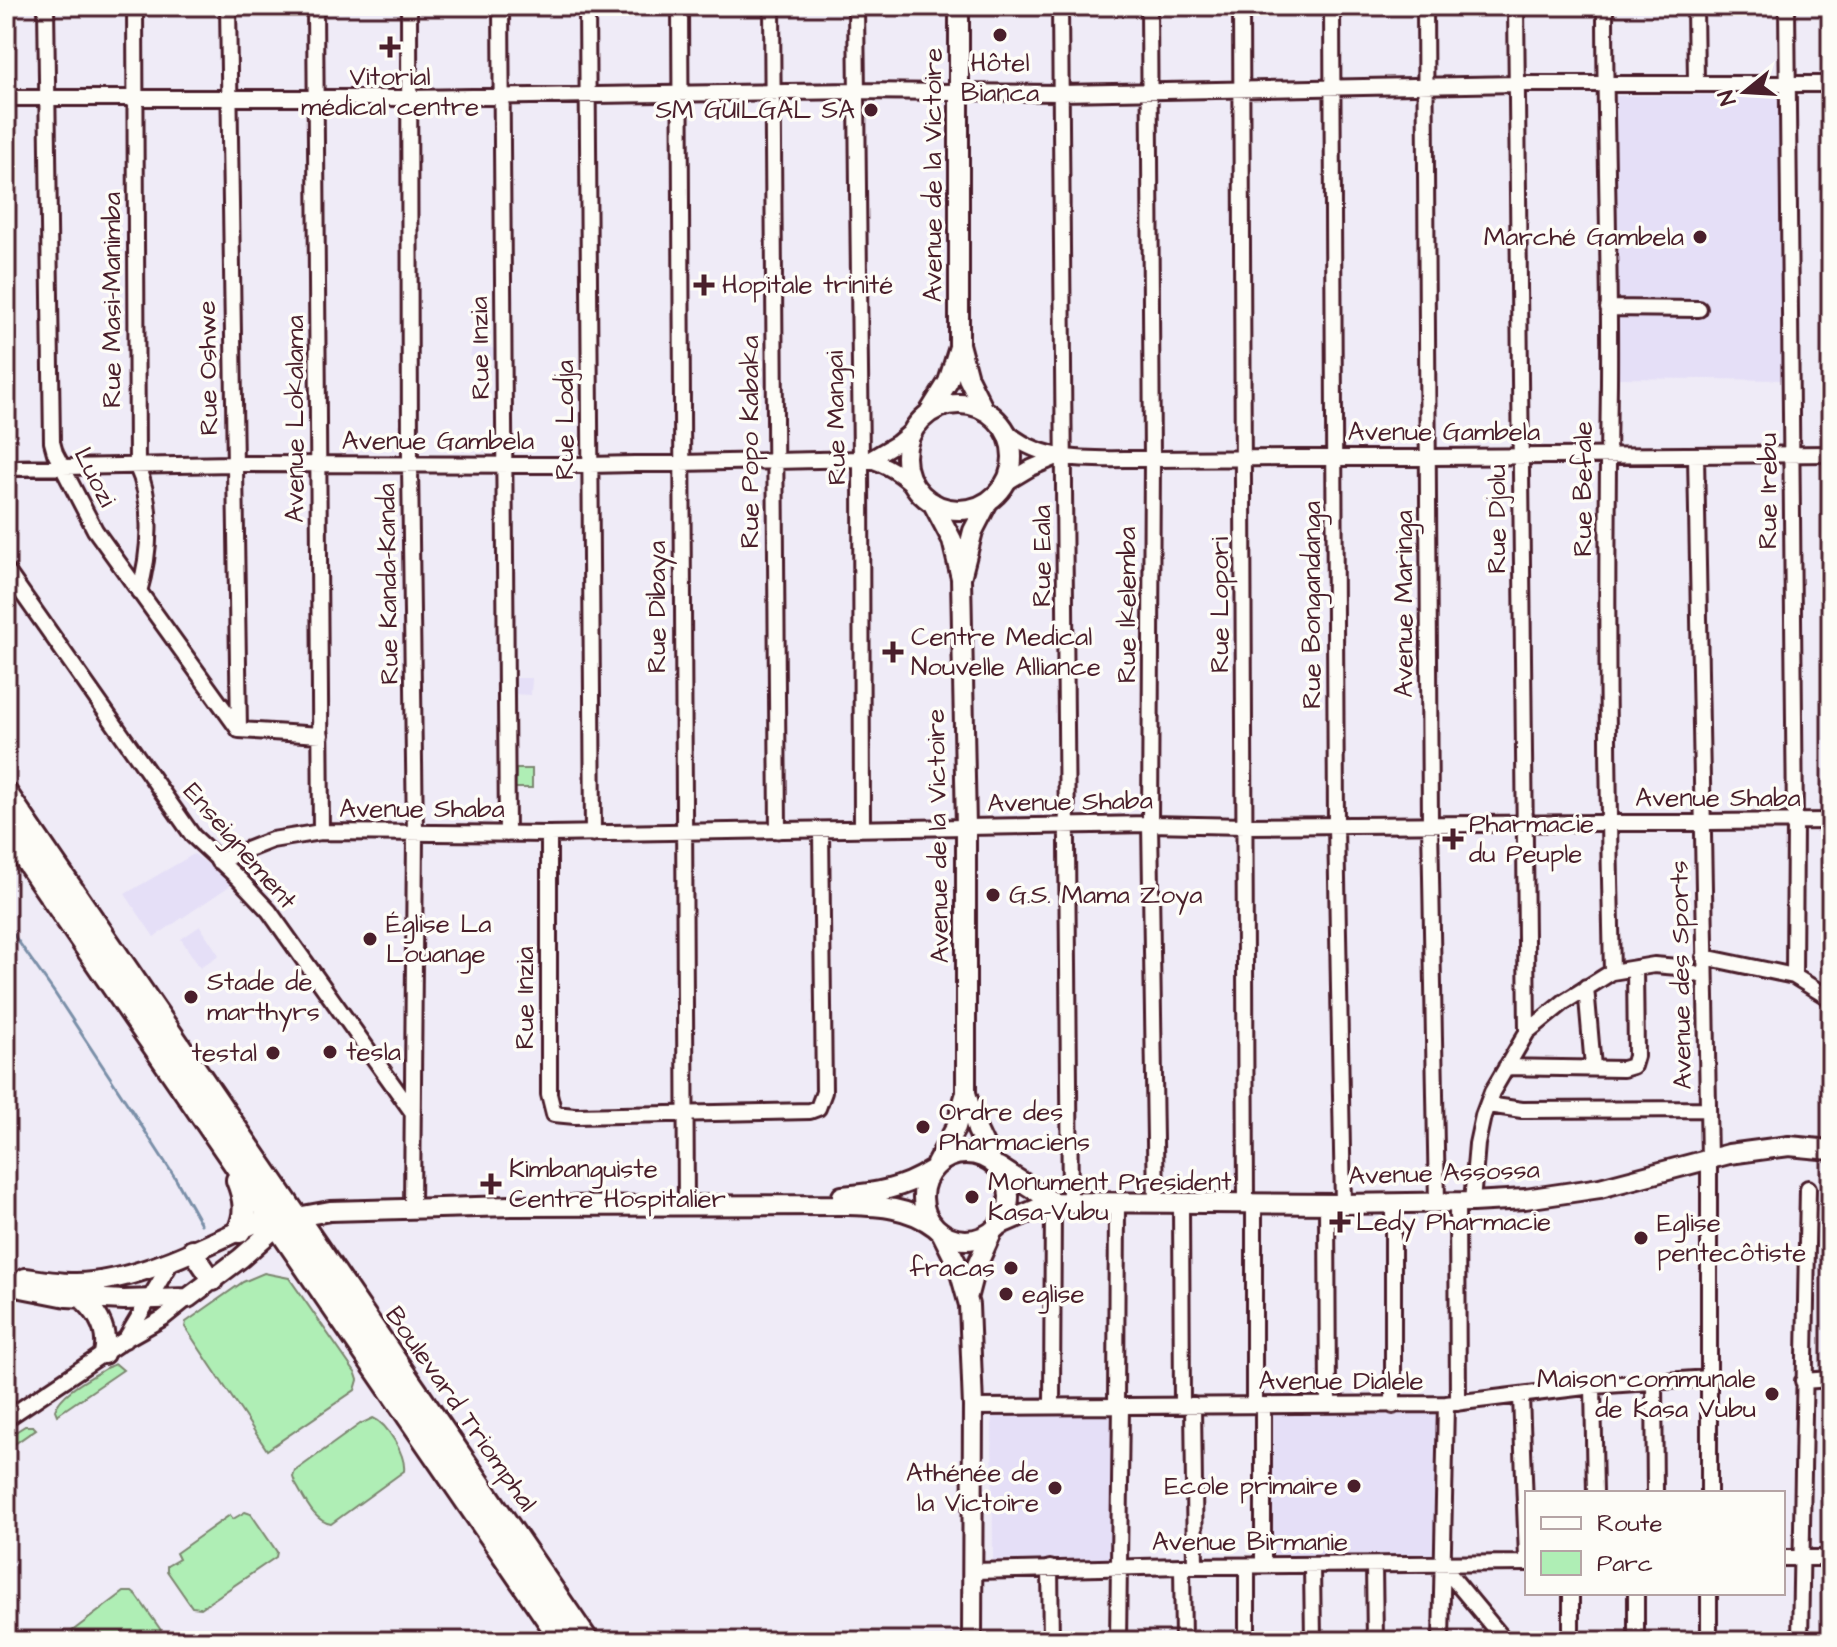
<svg xmlns="http://www.w3.org/2000/svg" width="1837" height="1647" font-family="'Architects Daughter',sans-serif">
	<style>
		.built { fill: #e5dff7 }
		.green { fill: #afeeb5; stroke: #7c8670; stroke-width: 2 }
		.lines { fill: none; stroke-linecap: round; stroke-linejoin: round }
		.stream { stroke: #7a8fa8; stroke-width: 3 }
		.minor-casing { stroke: #4a1f2b; stroke-width: 20 }
		.major-casing { stroke: #4a1f2b; stroke-width: 24 }
		.highway-casing { stroke: #4a1f2b; stroke-width: 28 }
		.minor { stroke: #fdfcf7; stroke-width: 14 }
		.major { stroke: #fdfcf7; stroke-width: 18 }
		.highway { stroke: #fdfcf7; stroke-width: 22 }
		.poi-dot { fill: #4a1f2b; stroke: #fdfcf7; stroke-width: 3 }
		.labels { text-anchor: middle; dominant-baseline: central; stroke-width: 7; stroke-linejoin: round; paint-order: stroke }
		.poi-label { font-size: 26px; fill: #4a1f2b; stroke: #fdfcf7; text-anchor: start }
		.street-label { font-size: 26px; fill: #4a1f2b; stroke: #fdfcf7 }
	</style>
	<rect width="100%" height="100%" fill="#efebf7"/>
	<filter id="ink" filterUnits="userSpaceOnUse"><feTurbulence type="fractalNoise" baseFrequency=".0125" numOctaves="2"/><feDisplacementMap in="SourceGraphic" scale="16" xChannelSelector="R" yChannelSelector="G"/><feConvolveMatrix kernelMatrix="1 2 1 2 8 2 1 2 1" color-interpolation-filters="sRGB"/></filter>
	<g filter="url(#ink)">
		<!-- built -->
		<path class="built" d="M1786,94L1788,380L1617,378L1610,96Z
			M472,348H497L498,361L470,356Z
			M512,678H532L531,695L512,694Z
			M194,854L234,883L154,937L125,894Z
			M200,926L219,955L200,968L181,939Z
			M1443,1411L1436,1559L1269,1561L1268,1414Z
			M992,1414H1118L1116,1562H993Z"/>
		<!-- green -->
		<path class="green" d="M516,769H532V788H515Z
			M264,1273L289,1278L356,1374L358,1380L355,1390L267,1450L185,1327L186,1322L243,1282Z
			M116,1364L123,1370L57,1415L55,1410C62,1391 91,1378 108,1367Z
			M373,1418C388,1424 406,1456 404,1471L331,1524C313,1521 304,1497 295,1483L293,1477L295,1471L360,1424Z
			M25,1426H33L36,1429L6,1450V1438Z
			M245,1512L251,1514L277,1552L276,1557L201,1608L192,1607L167,1571V1566L179,1559L176,1553L230,1515L233,1519Z
			M124,1592H132L137,1596L165,1636L158,1641H59Z"/>
		<g class="lines">
			<!-- stream -->
			<path class="stream" d="M6,924L54,992L121,1094L174,1176L201,1224"/>
			<!-- minor casing -->
			<g class="minor-casing">
				<path id="minor" d="M46,6L52,442L55,453L95,530L239,730
					M135,6L137,467C154,502 150,555 139,592
					M228,6L239,730
					M315,6L321,832
					M409,6L410,466L415,834L412,1209
					M501,6L507,834
					M587,6L593,834
					M680,6L686,1207
					M772,6L778,831
					M856,6L861,459L862,829
					M1060,6L1070,1203
					M1149,6L1152,459L1150,824L1156,1204
					M1241,6L1246,1203
					M1332,6L1336,825L1343,1204
					M1425,6L1430,823L1437,1202
					M1516,6L1527,1032
					M1605,6C1605,131 1610,257 1609,383C1606,579 1607,775 1612,972
					M1695,6L1696,82
					M1787,6L1795,822L1794,976
					M6,98H409L856,91L1061,93L1517,84H1831
					M1608,308L1699,309
					M1004,429C1043,467 1101,458 1152,459L1831,454
					M1696,456L1709,1159V1493
					M870,459L897,443L916,427
					M6,468L234,464L589,465L861,459C882,460 901,474 916,488
					M1006,483L1031,468L1057,457
					M6,570L193,836L239,879L269,911L413,1113
					M239,730L321,735
					M549,834V1094L554,1114L575,1116L810,1111L818,1108L824,1092L821,830
					M218,861L272,840L321,832L549,834L1150,824L1245,826L1831,821
					M1704,957L1794,976L1831,999
					M1586,987L1593,1067
					M1506,1067L1623,1069L1633,1066L1636,1056L1635,968
					M1488,1105L1522,1110L1708,1109
					M1457,1202L1458,1403
					M1472,1202L1477,1144L1483,1116L1492,1092L1527,1032L1564,1002L1612,972L1654,965L1678,967L1705,977
					M1254,1203V1405
					M1181,1204L1182,1405
					M1327,1204L1328,1404
					M125,1340L173,1259
					M1654,1381L1655,1493
					M1803,1381L1831,1379
					M1593,1386L1595,1493
					M1521,1396L1527,1558
					M1052,1405L1053,1202
					M1193,1405L1195,1566
					M1263,1405V1565
					M1116,1406L1117,1204
					M1393,1406V1203
					M973,1407L1446,1404L1593,1386L1709,1378
					M6,1419L124,1340L163,1318L188,1298
					M1783,1558H1831
					M1441,1564L1505,1641
					M1374,1565L1375,1641
					M1182,1566L1183,1641
					M1247,1566V1641
					M1312,1566L1313,1641
					M1050,1568L1051,1641
					M973,1571L1182,1566L1527,1563
					M1571,1593V1641
					M1636,1593V1641
					M1709,1593V1641
					M1118,1641L1121,1406
					M1441,1641L1446,1404
					M1800,1641L1808,1188"/>
			</g>
			<!-- major casing -->
			<g class="major-casing">
				<path id="major" d="M959,6V344L968,378L984,410
					M906 457a53 53 0 1 1 106 0a53 53 0 1 1-106 0Z
					M928,414L948,382L959,347
					M932,502L952,540L961,578L966,827V1093L977,1130L992,1162
					M962,574L973,531L988,502
					M923 1197a43 43 0 1 1 86 0a43 43 0 1 1-86 0Z
					M936,1164L956,1127L965,1096
					M999,1167L1053,1202
					M842,1196C875,1193 902,1189 930,1171
					M999,1225L1053,1202L1343,1204L1472,1202L1525,1199L1600,1188L1729,1154L1789,1146L1831,1150
					M941,1232L958,1266L969,1305L973,1407L972,1641
					M192,1250L213,1281
					M25,1278C48,1281 70,1285 93,1282C155,1275 224,1236 282,1211
					M6,1285L67,1297L124,1300L188,1298L241,1258L277,1226L297,1217L330,1211L512,1206L844,1205C877,1206 908,1206 935,1227
					M968,1295L974,1272L992,1232
					M80,1297C98,1312 109,1331 104,1354"/>
			</g>
			<!-- highway casing -->
			<g class="highway-casing">
				<path id="highway" d="M6,794L587,1641
					M6,830L563,1641
					M238,1180C245,1198 248,1213 239,1231"/>
			</g>
			<!-- minor -->
			<use href="#minor" class="minor"/>
			<!-- major -->
			<use href="#major" class="major"/>
			<!-- highway -->
			<use href="#highway" class="highway"/>
		</g>
	</g>
	<!-- markers -->
	<g class="poi-dot">
		<circle cx="1000" cy="35" r="8"/>
		<path d="M386 35h8v8h8v8h-8v8h-8v-8h-8v-8h8z"/>
		<circle cx="871" cy="110" r="8"/>
		<circle cx="1700" cy="237" r="8"/>
		<path d="M700 273h8v8h8v8h-8v8h-8v-8h-8v-8h8z"/>
		<path d="M889 640h8v8h8v8h-8v8h-8v-8h-8v-8h8z"/>
		<path d="M1449 827h8v8h8v8h-8v8h-8v-8h-8v-8h8z"/>
		<circle cx="993" cy="895" r="8"/>
		<circle cx="370" cy="939" r="8"/>
		<circle cx="191" cy="997" r="8"/>
		<circle cx="330" cy="1052" r="8"/>
		<circle cx="273" cy="1053" r="8"/>
		<circle cx="923" cy="1127" r="8"/>
		<path d="M487 1172h8v8h8v8h-8v8h-8v-8h-8v-8h8z"/>
		<circle cx="972" cy="1197" r="8"/>
		<path d="M1336 1210h8v8h8v8h-8v8h-8v-8h-8v-8h8z"/>
		<circle cx="1641" cy="1238" r="8"/>
		<circle cx="1011" cy="1268" r="8"/>
		<circle cx="1006" cy="1294" r="8"/>
		<circle cx="1772" cy="1394" r="8"/>
		<circle cx="1354" cy="1486" r="8"/>
		<circle cx="1055" cy="1488" r="8"/>
	</g>
	<g class="labels">
		<!-- poi labels -->
		<g class="poi-label">
			<text x="1000" y="63" text-anchor="middle">Hôtel<tspan x="1000" dy="30">Bianca</tspan></text>
			<text x="390" y="77" text-anchor="middle">Vitorial<tspan x="390" dy="30">médical centre</tspan></text>
			<text x="855" y="110" text-anchor="end">SM GUILGAL SA</text>
			<text x="1684" y="237" text-anchor="end">Marché Gambela</text>
			<text x="722" y="285">Hopitale trinité</text>
			<text x="911" y="637">Centre Medical<tspan x="911" dy="30">Nouvelle Alliance</tspan></text>
			<text x="1469" y="824">Pharmacie<tspan x="1469" dy="30">du Peuple</tspan></text>
			<text x="1009" y="895">G.S. Mama Zoya</text>
			<text x="386" y="924">Église La<tspan x="386" dy="30">Louange</tspan></text>
			<text x="207" y="982">Stade de<tspan x="207" dy="30">marthyrs</tspan></text>
			<text x="346" y="1052">tesla</text>
			<text x="257" y="1053" text-anchor="end">testal</text>
			<text x="939" y="1112">Ordre des<tspan x="939" dy="30">Pharmaciens</tspan></text>
			<text x="509" y="1169">Kimbanguiste<tspan x="509" dy="30">Centre Hospitalier</tspan></text>
			<text x="988" y="1182">Monument President<tspan x="988" dy="30">Kasa-Vubu</tspan></text>
			<text x="1356" y="1222">Ledy Pharmacie</text>
			<text x="1657" y="1223">Eglise<tspan x="1657" dy="30">pentecôtiste</tspan></text>
			<text x="995" y="1268" text-anchor="end">fracas</text>
			<text x="1022" y="1294">eglise</text>
			<text x="1756" y="1379" text-anchor="end">Maison communale<tspan x="1756" dy="30">de Kasa Vubu</tspan></text>
			<text x="1039" y="1473" text-anchor="end">Athénée de<tspan x="1039" dy="30">la Victoire</tspan></text>
			<text x="1338" y="1486" text-anchor="end">Ecole primaire</text>
		</g>
		<!-- street labels -->
		<g class="street-label">
			<text transform="translate(933 175) rotate(-90)">Avenue de la Victoire</text>
			<text transform="translate(112 300) rotate(-90)">Rue Masi-Manimba</text>
			<text transform="translate(480 348) rotate(-91)">Rue Inzia</text>
			<text transform="translate(208 368) rotate(-91)">Rue Oshwe</text>
			<text transform="translate(836 418) rotate(-91)">Rue Mangai</text>
			<text transform="translate(295 419) rotate(-90)">Avenue Lokalama</text>
			<text transform="translate(565 420) rotate(-90)">Rue Lodja</text>
			<text x="1444" y="432">Avenue Gambela</text>
			<text x="438" y="441">Avenue Gambela</text>
			<text transform="translate(750 442) rotate(-90)">Rue Popo Kabaka</text>
			<text transform="translate(95 477) rotate(63)">Luozi</text>
			<text transform="translate(1583 489) rotate(-90)">Rue Befale</text>
			<text transform="translate(1768 491) rotate(-90)">Rue Irebu</text>
			<text transform="translate(1497 519) rotate(-90)">Rue Djolu</text>
			<text transform="translate(1042 556) rotate(-90)">Rue Eala</text>
			<text transform="translate(388 584) rotate(-91)">Rue Kanda-Kanda</text>
			<text transform="translate(1404 604) rotate(-90)">Avenue Maringa</text>
			<text transform="translate(1127 605) rotate(-90)">Rue Ikelemba</text>
			<text transform="translate(1220 605) rotate(-90)">Rue Lopori</text>
			<text transform="translate(1312 605) rotate(-90)">Rue Bongandanga</text>
			<text transform="translate(657 607) rotate(-90)">Rue Dibaya</text>
			<text x="1718" y="798">Avenue Shaba</text>
			<text transform="translate(1070 802) rotate(-1)">Avenue Shaba</text>
			<text x="422" y="809">Avenue Shaba</text>
			<text transform="translate(938 836) rotate(-91)">Avenue de la Victoire</text>
			<text transform="translate(240 846) rotate(49)">Enseignement</text>
			<text transform="translate(1681 975) rotate(-91)">Avenue des Sports</text>
			<text transform="translate(525 998) rotate(-90)">Rue Inzia</text>
			<text transform="translate(1444 1173) rotate(-2)">Avenue Assossa</text>
			<text x="1341" y="1381">Avenue Dialele</text>
			<text transform="translate(461 1409) rotate(55)">Boulevard Triomphal</text>
			<text x="1250" y="1542">Avenue Birmanie</text>
		</g>
	</g>
	<!-- margin -->
	<rect width="1837" height="1647" fill="none" stroke="#fdfcf7" stroke-width="32"/>
	<rect x="16" y="16" width="1805" height="1615" fill="none" stroke="#4a1f2b" stroke-width="3" filter="url(#ink)"/>
	<!-- legend -->
	<rect x="1525" y="1491" width="260" height="104" fill="#fdfcf7" stroke="#b5a4a5" stroke-width="2"/>
	<rect x="1541" y="1517" width="40" height="12" fill="#fdfcf7" stroke="#b5a4a5" stroke-width="2"/>
	<text x="1597" y="1531" font-size="24" fill="#4a1f2b">Route</text>
	<rect x="1541" y="1551" width="40" height="24" fill="#afeeb5" stroke="#b5a4a5" stroke-width="2"/>
	<text x="1597" y="1571" font-size="24" fill="#4a1f2b">Parc</text>
	<!-- north arrow -->
	<g transform="translate(1745 92) rotate(252)" stroke="#fdfcf7" stroke-width="6" paint-order="stroke">
	<path d="M0-6L14 30L0 20L-14 30Z" fill="#4a1f2b"/>
	<text y="-12" font-size="22" font-weight="bold" text-anchor="middle" fill="#4a1f2b">N</text>
	</g>
</svg>
